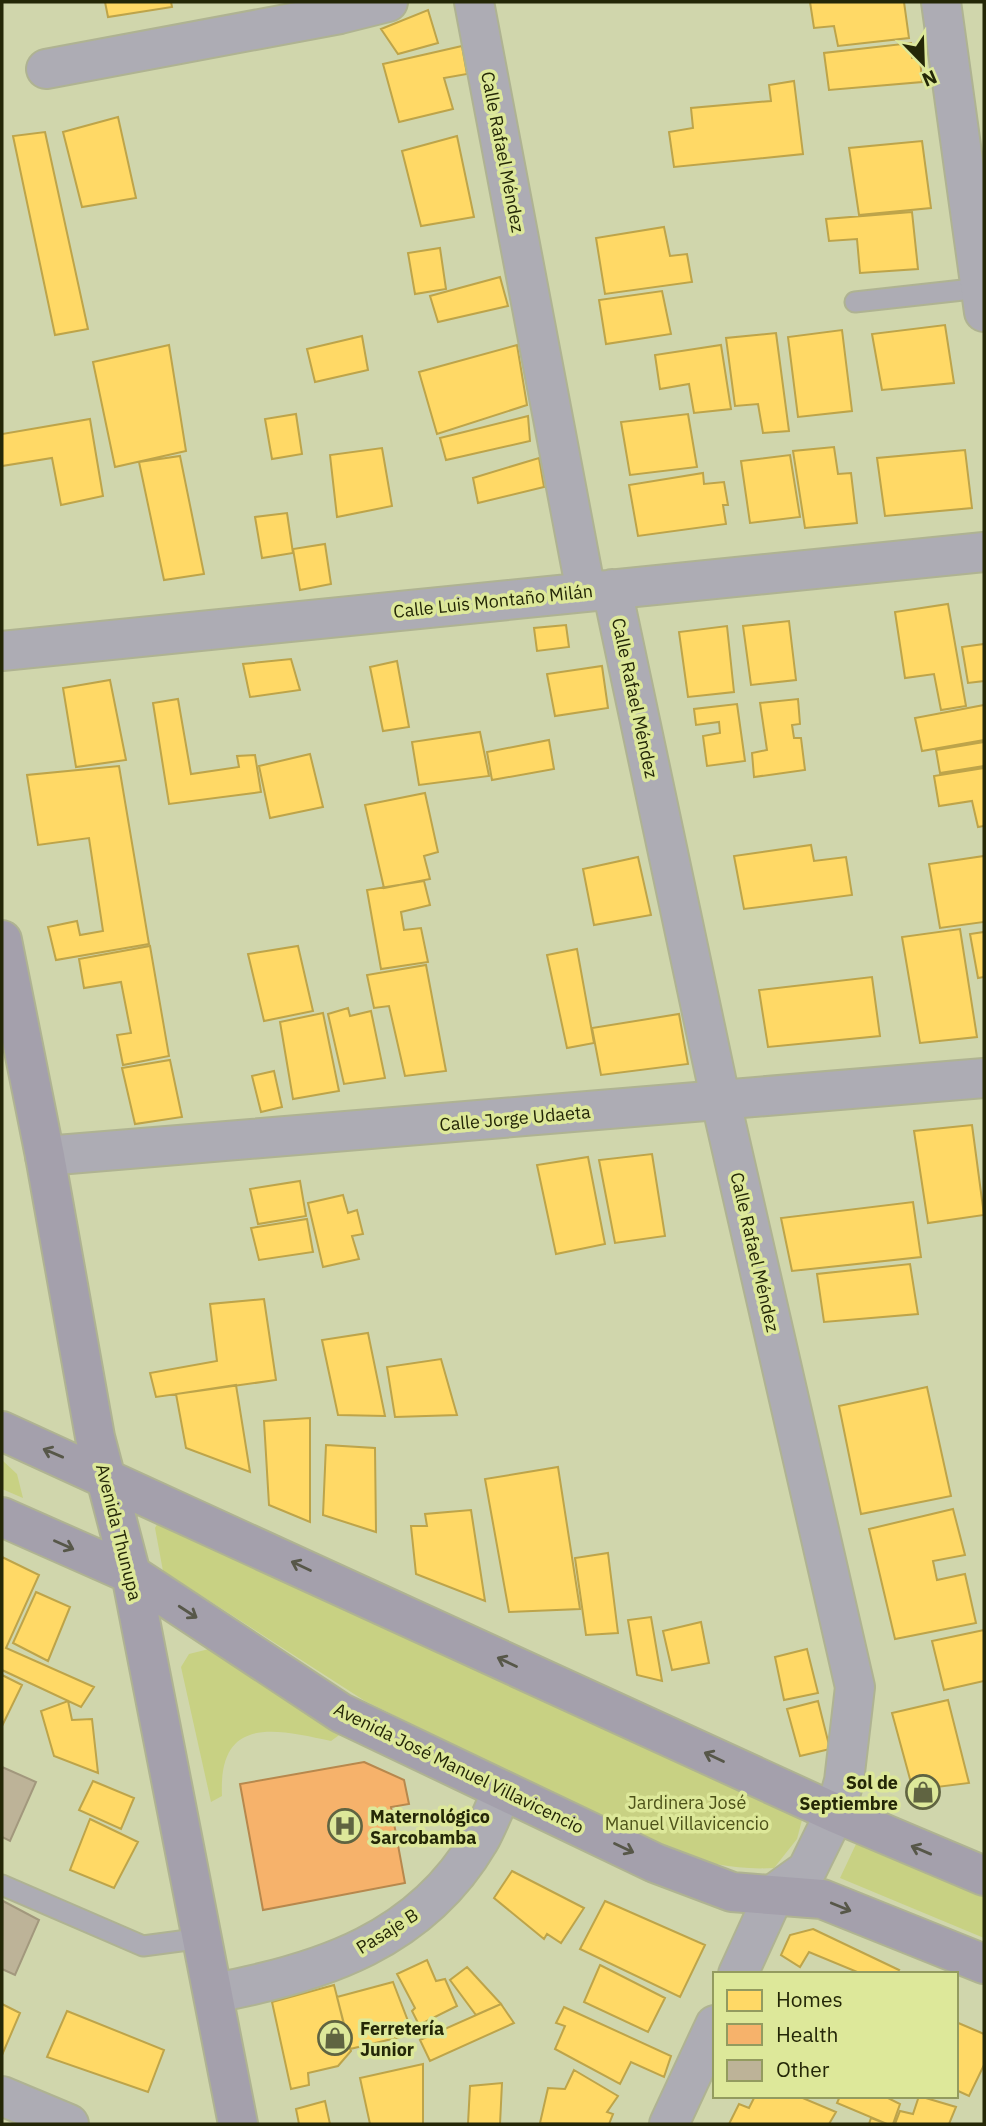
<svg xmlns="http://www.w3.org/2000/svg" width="986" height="2126" font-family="'IBM Plex Sans',sans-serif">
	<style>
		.green { fill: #c8d183 }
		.homes { fill: #ffd966; stroke: #bda44a; stroke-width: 2 }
		.health { fill: #f6b26b; stroke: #b7884d; stroke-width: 2 }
		.building { fill: #bdb398; stroke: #a2987d; stroke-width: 2 }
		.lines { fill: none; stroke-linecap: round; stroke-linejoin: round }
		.lane-casing { stroke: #afb392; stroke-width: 23 }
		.street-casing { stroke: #afb392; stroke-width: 42 }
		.secondary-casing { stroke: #afb392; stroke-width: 42 }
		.lane { stroke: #adacb4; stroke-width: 19 }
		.street { stroke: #adacb4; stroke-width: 38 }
		.secondary { stroke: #a4a0ac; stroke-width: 38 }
		.oneway { stroke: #575749 }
		.labels { text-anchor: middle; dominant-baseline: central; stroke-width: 7; stroke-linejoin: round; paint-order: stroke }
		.street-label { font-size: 18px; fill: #242707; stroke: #dde89a }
		.poi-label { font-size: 18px; font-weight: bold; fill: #242707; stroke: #dde89a; text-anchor: start }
		.park-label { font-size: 18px; fill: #4e531a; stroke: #dde89a }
	</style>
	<rect width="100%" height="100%" fill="#d0d6ac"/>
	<!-- green -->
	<path class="green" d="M2,1460L17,1474L23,1498L2,1489Z
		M160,1519L802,1820L797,1839L774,1868C738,1870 709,1864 674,1853L365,1701L163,1571L155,1528Z
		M209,1649L346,1730L331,1741C275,1729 218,1715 222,1796L211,1802L181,1667L189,1654Z
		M857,1842L984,1896V1938L840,1878Z"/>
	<!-- homes -->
	<path class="homes" d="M105,2H171L172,7L108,17Z
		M810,2H904L909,38L838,46L834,26L814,28Z
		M428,10L438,43L398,54L381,29Z
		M911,43L912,58L920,57L922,82L829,90L824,53Z
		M462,46L467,74L444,78L453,109L399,122L383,64Z
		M794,81L803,154L674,167L669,132L693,128L691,108L771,101L769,85Z
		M118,117L136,198L82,207L63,132Z
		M45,132L88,329L55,335L13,136Z
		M457,136L474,217L421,226L402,151Z
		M922,141L931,208L859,215L849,148Z
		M912,212L918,269L860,273L857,239L829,241L826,219Z
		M664,227L670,256L687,254L692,282L605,294L596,238Z
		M440,248L446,289L415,294L408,253Z
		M500,277L508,306L438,322L430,296Z
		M662,291L671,334L606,344L599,300Z
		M945,325L954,383L882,390L872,334Z
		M842,330L852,411L798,417L788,337Z
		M776,333L789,431L763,433L758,404L735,406L726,338Z
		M362,336L368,370L315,382L307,349Z
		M169,345L186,451L115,467L93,362Z
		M517,345L527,405L437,434L419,372Z
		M721,345L731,409L694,413L689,384L660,389L655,355Z
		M296,414L302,454L272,459L265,419Z
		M688,414L697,467L630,475L621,422Z
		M528,416L530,441L446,460L440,438Z
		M90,419L103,496L61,505L52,458L2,466V434Z
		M834,447L838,474L851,473L857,523L805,528L793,451Z
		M382,448L392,506L337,517L330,455Z
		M965,450L972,508L885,516L877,458Z
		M790,455L800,517L750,523L741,461Z
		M180,456L204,574L164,580L139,462Z
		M539,458L544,487L478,503L473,478Z
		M703,473L704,484L724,482L728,505H723L726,524L638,536L629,485Z
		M287,513L293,553L262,558L255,517Z
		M325,544L331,584L300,590L293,549Z
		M948,604L966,706L941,710L934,674L905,678L895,612Z
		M789,621L796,680L751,685L743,626Z
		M566,625L569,647L537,651L534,628Z
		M727,626L734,692L688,697L679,632Z
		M984,644V681L968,683L962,647Z
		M291,659L300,690L250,697L243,664Z
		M397,661L409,727L383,731L370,667Z
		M602,666L608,708L555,716L547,674Z
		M110,680L126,760L76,767L63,688Z
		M178,699L191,774L239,767L237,756L255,755L261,792L169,804L153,703Z
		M798,699L800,724L792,725L794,738H801L805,770L754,777L752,753L767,750L760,703Z
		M737,704L745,761L707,766L703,736L720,733L719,722L696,725L694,709Z
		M984,705V740L922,751L915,718Z
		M480,732L489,776L419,785L412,742Z
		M549,740L554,769L492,780L487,752Z
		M984,742V766L940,773L936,750Z
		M310,754L323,807L270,818L259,766Z
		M119,766L149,944L56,960L48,927L77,921L80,935L103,931L89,838L38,845L27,775Z
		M984,768V826L978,827L972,801L939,806L934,776Z
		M425,793L438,852L424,856L430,879L384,888L365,805Z
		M811,845L814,861L846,857L852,895L744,909L734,856Z
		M984,856V922L940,928L929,864Z
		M638,857L651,915L594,925L583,869Z
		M424,881L430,905L401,912L404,930L421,928L428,962L381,969L367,890Z
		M960,929L977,1037L920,1043L902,937Z
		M984,932V977L978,978L970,934Z
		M150,946L169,1056L123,1065L117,1035L131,1033L121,982L84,988L79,959Z
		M298,946L313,1011L264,1021L248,954Z
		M577,949L594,1043L567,1048L547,955Z
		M426,965L446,1071L405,1076L389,1006L374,1008L367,975Z
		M872,977L880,1036L768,1047L759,990Z
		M348,1008L350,1016L371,1011L385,1078L344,1084L328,1014Z
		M323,1013L339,1091L293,1099L280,1022Z
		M679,1014L688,1064L601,1075L592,1028Z
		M170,1060L182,1117L135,1124L122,1068Z
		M274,1071L282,1107L261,1112L252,1076Z
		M972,1125L984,1215L928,1223L914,1131Z
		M652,1154L665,1236L615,1243L599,1160Z
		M588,1157L605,1244L556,1254L537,1165Z
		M300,1181L306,1216L258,1224L250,1189Z
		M343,1195L348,1213L357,1210L363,1234L352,1236L359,1259L323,1267L308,1203Z
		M913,1202L921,1257L792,1271L781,1218Z
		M307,1219L313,1252L259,1260L251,1228Z
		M910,1264L918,1314L824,1322L817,1274Z
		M264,1299L276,1380L156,1397L150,1373L217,1361L210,1304Z
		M368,1333L385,1416L338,1415L322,1340Z
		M441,1359L457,1415L395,1417L387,1367Z
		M236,1385L250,1472L186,1448L176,1394Z
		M927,1387L951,1496L861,1514L839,1406Z
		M310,1418V1522L269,1505L264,1421Z
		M326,1445L375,1448L376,1532L323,1515Z
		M558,1467L580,1609L509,1612L485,1479Z
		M953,1509L965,1555L933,1561L937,1580L965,1574L976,1623L895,1639L869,1529Z
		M471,1510L485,1601L416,1574L411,1526H427L425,1514Z
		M608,1553L618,1633L586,1635L575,1558Z
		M2,1557L39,1575L6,1648L94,1687L81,1707L2,1670Z
		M36,1592L70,1607L48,1661L13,1643Z
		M651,1617L662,1681L637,1675L628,1620Z
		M701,1622L709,1663L672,1670L663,1631Z
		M984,1630V1681L944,1690L932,1641Z
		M807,1649L818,1693L784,1700L775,1657Z
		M2,1675L22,1685L2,1726Z
		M948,1700L969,1783L913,1790L892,1713Z
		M68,1701L72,1720L92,1719L98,1773L54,1756L41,1711Z
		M818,1701L830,1749L800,1756L787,1709Z
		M93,1781L134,1798L121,1829L79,1810Z
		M90,1819L138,1842L114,1888L70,1870Z
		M512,1871L584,1908L561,1943L547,1934L544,1939L494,1898Z
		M605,1901L705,1945L680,1997L580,1949Z
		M813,1929L899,1970L896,1974H862L809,1952L800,1967L781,1955L790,1935Z
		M427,1960L436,1981L445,1979L457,2006L419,2025L412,2011L415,2008L397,1974Z
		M600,1965L665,1998L648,2032L584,2002Z
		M467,1967L501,2004L476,2015L450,1980Z
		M393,1982L413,2034L350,2049L337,1997Z
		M334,1985L351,2051L338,2066L308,2073L309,2085L291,2089L272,2002Z
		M2,2004L20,2013L2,2055Z
		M501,2004L514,2023L430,2061L420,2040Z
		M564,2007L671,2056L664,2077L631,2062L620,2084L555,2049L565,2026L556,2023Z
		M67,2011L164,2050L148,2092L47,2057Z
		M956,2022L984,2034V2065L969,2096L956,2090Z
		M423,2064V2124H370L360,2078Z
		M574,2070L618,2096L607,2112L613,2114L609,2124L540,2123L548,2088L565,2089Z
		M502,2083L500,2124H468L470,2086Z
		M755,2096H798L836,2112L829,2124H729L739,2104L749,2108Z
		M840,2096H884L900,2104L893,2124H887L837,2103Z
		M919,2096L956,2107L949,2124H895L900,2111L913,2114Z
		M325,2101L330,2124H299L296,2109Z
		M871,2118L887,2124H869Z"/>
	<!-- health -->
	<path class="health" d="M364,1762L404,1780L409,1804L391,1807L405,1883L263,1910L240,1784Z"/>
	<!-- building -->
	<path class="building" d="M2,1767L36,1782L10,1841L2,1837Z
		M3,1901L39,1920L15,1975L2,1969Z"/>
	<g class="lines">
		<!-- lane casing -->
		<g class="lane-casing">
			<path id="lane" d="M855,302L981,288
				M2,1885L143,1946L203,1938"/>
		</g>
		<!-- street casing -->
		<g class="street-casing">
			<path id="street" d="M474,2L586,592
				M941,2L984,312
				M46,69L340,14L388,2
				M612,589L721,1102L855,1687L844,1781L835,1813L807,1870L775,1893L738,1974
				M2,651L984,552
				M45,1156L984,1078
				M214,1993C322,1973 421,1940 479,1841C488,1825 494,1808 502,1792
				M2,2096L69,2124
				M669,2124L715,2025"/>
		</g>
		<!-- secondary casing -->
		<g class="secondary-casing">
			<path id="secondary" d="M2,940L45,1156L95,1437L131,1574L238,2124
				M2,1431L835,1813L984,1876
				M2,1517L131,1574L341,1713L655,1863L732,1892L822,1899L984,1964"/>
		</g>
		<!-- lane -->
		<use href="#lane" class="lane"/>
		<!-- street -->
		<use href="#street" class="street"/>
		<!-- secondary -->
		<use href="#secondary" class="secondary"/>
	</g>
	<!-- one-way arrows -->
	<defs><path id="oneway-shaft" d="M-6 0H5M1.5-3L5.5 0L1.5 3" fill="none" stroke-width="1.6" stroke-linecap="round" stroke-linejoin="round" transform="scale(1.75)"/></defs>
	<g class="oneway">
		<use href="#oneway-shaft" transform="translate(53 1453) rotate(-157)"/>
		<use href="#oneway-shaft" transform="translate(64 1545) rotate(24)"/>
		<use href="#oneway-shaft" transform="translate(301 1566) rotate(-155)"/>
		<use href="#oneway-shaft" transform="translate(188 1612) rotate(33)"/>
		<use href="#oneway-shaft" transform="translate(507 1662) rotate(-155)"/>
		<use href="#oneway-shaft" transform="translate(714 1757) rotate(-155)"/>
		<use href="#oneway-shaft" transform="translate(624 1848) rotate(25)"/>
		<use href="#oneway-shaft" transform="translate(921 1850) rotate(-157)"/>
		<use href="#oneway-shaft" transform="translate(841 1907) rotate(22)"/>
	</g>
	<!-- icons -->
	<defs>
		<g id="shop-ring" transform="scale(1.75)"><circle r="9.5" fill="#dde89a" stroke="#606441" stroke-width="1.5"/><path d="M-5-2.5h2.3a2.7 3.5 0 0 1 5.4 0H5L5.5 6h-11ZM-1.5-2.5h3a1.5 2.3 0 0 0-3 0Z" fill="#606441"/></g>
		<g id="hospital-ring" transform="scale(1.75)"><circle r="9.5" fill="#dde89a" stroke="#606441" stroke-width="1.5"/><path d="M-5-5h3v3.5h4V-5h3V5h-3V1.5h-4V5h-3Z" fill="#606441"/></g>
	</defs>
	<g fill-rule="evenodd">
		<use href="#shop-ring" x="923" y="1792"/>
		<use href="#hospital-ring" x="345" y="1826"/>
		<use href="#shop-ring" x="335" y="2038"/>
	</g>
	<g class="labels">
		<!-- street labels -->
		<g class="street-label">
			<text transform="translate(503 152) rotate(79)">Calle Rafael Méndez</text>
			<text transform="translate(493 601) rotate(-6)">Calle Luis Montaño Milán</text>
			<text transform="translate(635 698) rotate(78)">Calle Rafael Méndez</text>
			<text transform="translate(515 1118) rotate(-5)">Calle Jorge Udaeta</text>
			<text transform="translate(755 1252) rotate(77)">Calle Rafael Méndez</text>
			<text transform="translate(119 1532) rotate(76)">Avenida Thunupa</text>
			<text transform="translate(459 1768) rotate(26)">Avenida José Manuel Villavicencio</text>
			<text transform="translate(387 1931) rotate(-32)">Pasaje B</text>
		</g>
		<!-- poi labels -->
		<g class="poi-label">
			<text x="898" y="1782" text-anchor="end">Sol de<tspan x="898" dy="21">Septiembre</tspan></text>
			<text x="370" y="1816">Maternológico<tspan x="370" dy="21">Sarcobamba</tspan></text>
			<text x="360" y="2028">Ferretería<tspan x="360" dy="21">Junior</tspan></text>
		</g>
		<!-- park labels -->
		<g class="park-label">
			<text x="687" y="1802">Jardinera José<tspan x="687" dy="21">Manuel Villavicencio</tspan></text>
		</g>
	</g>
	<!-- border -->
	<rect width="986" height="2126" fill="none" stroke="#242707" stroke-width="7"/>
	<!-- legend -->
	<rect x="713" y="1972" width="245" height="126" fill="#dde89a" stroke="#939b5f" stroke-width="2"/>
	<rect x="727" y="1990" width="35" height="21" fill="#ffd966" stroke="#939b5f" stroke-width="2"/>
	<text x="776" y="2007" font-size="21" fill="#242707">Homes</text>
	<rect x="727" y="2024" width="35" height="21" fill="#f6b26b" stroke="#939b5f" stroke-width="2"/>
	<text x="776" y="2042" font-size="21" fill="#242707">Health</text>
	<rect x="727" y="2060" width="35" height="21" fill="#bdb398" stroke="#939b5f" stroke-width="2"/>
	<text x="776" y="2077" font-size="21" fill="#242707">Other</text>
	<!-- north arrow -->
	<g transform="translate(923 63) rotate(157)" stroke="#dde89a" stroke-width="5" paint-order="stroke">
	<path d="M0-5L12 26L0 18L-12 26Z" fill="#242707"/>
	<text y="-10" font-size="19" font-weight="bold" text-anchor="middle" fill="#242707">N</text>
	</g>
</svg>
